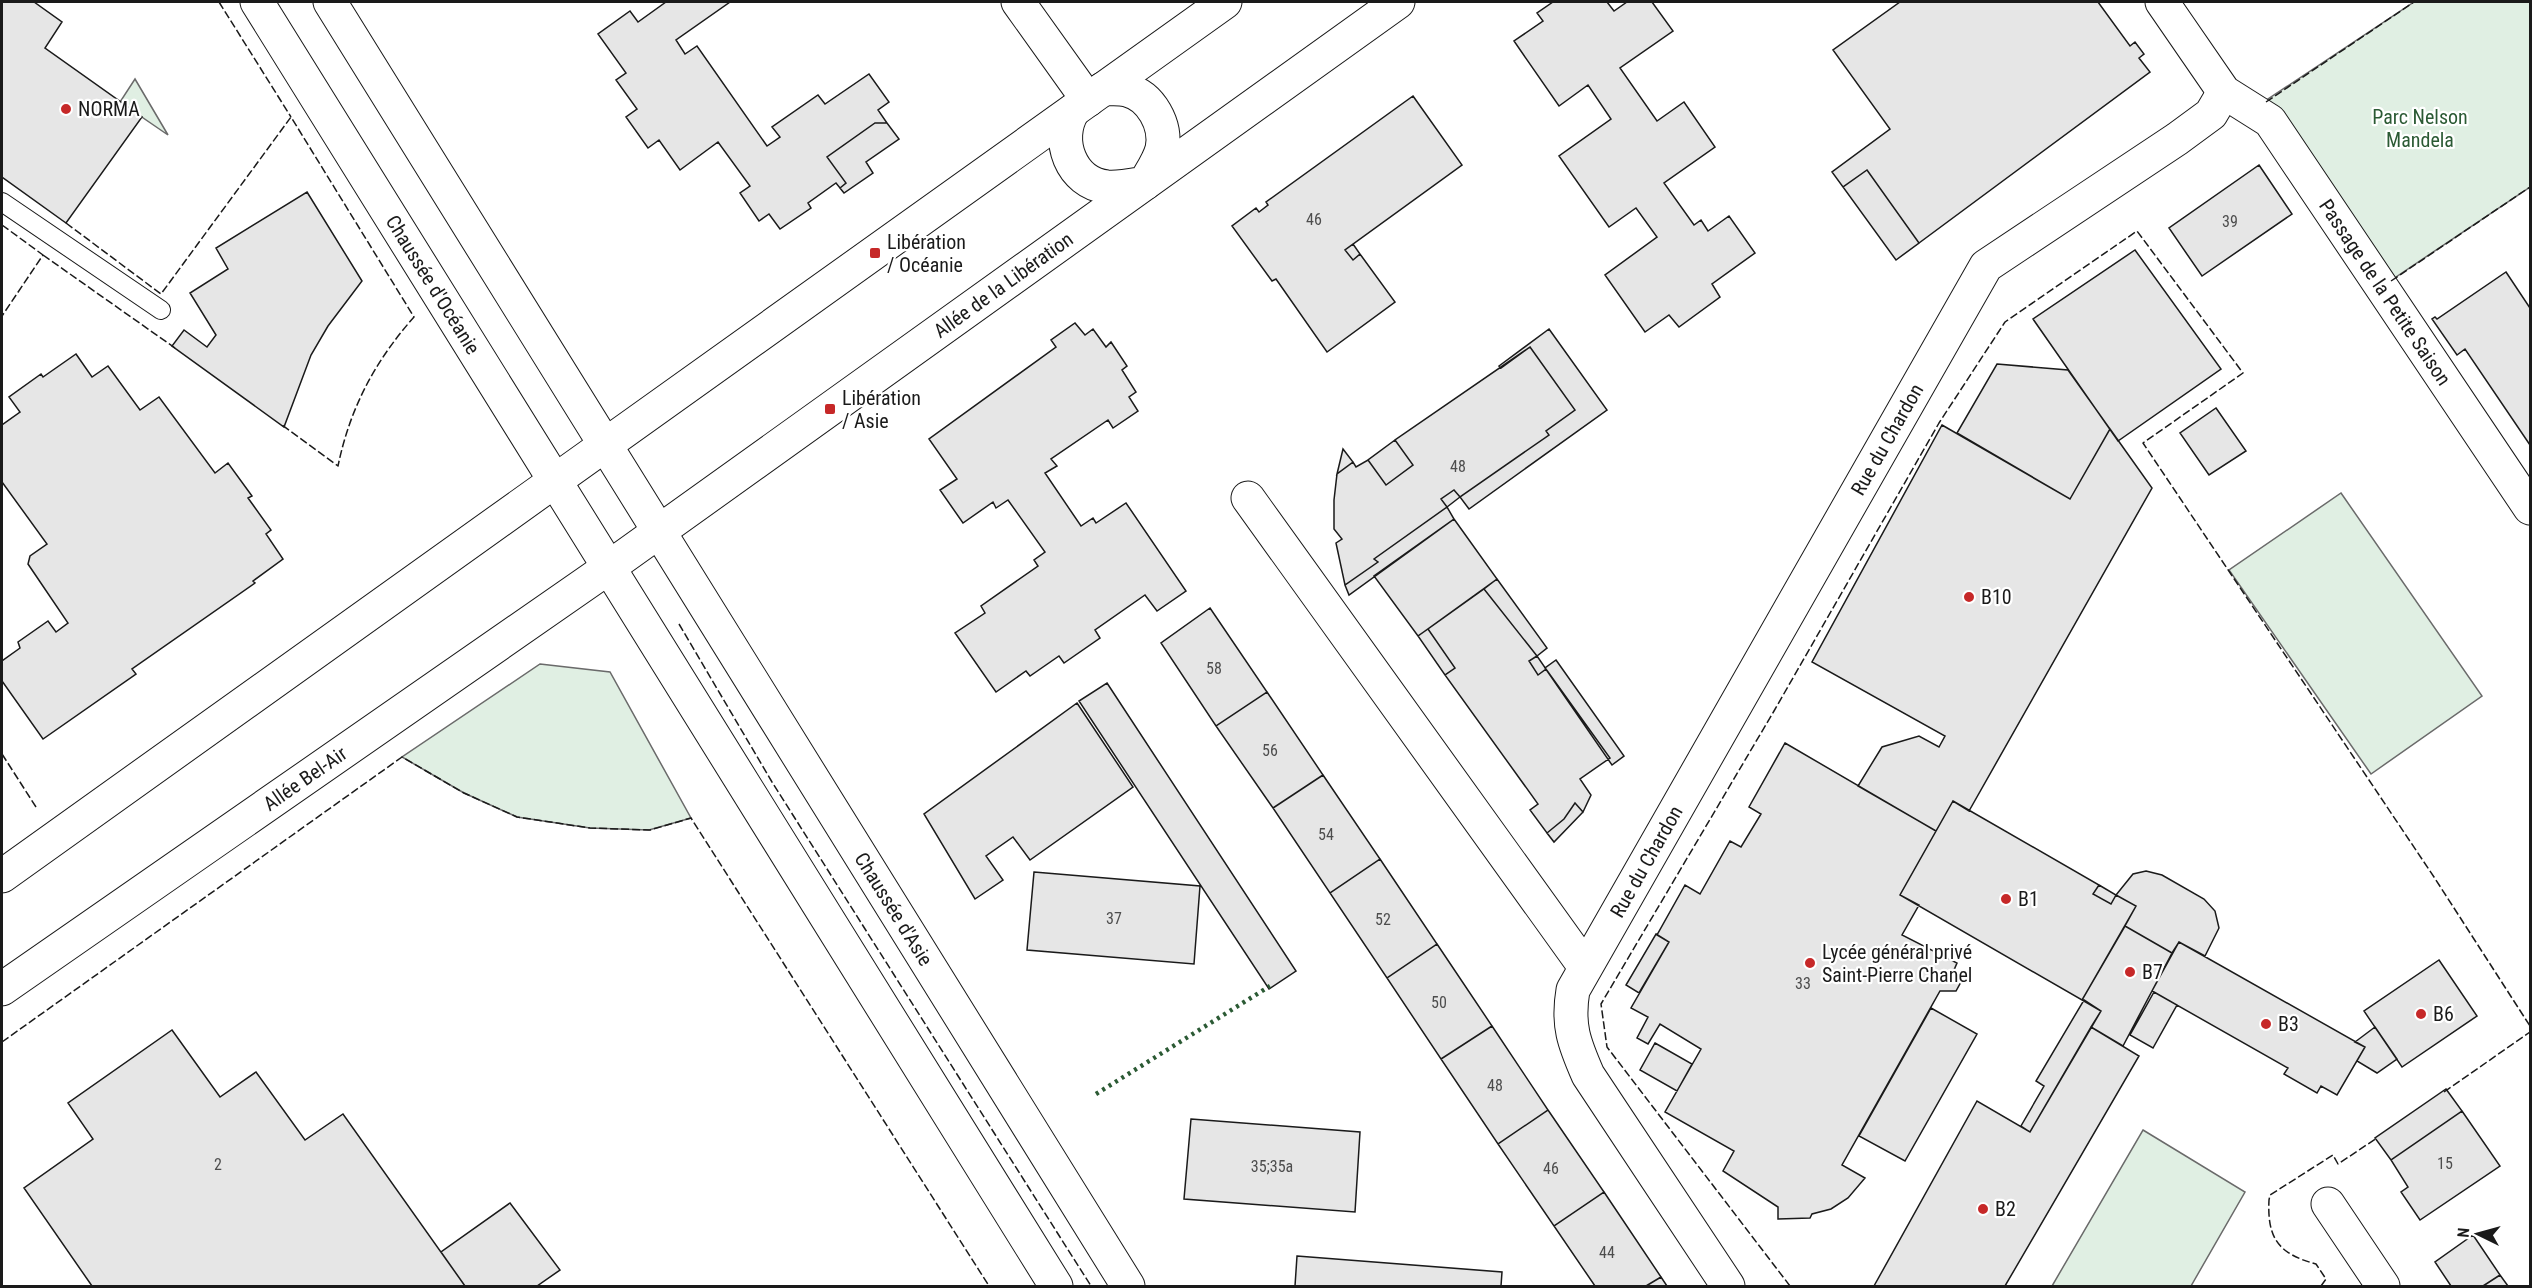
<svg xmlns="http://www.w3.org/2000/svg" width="2532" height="1288" font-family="'Roboto Condensed',sans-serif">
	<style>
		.green { fill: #e0efe3; stroke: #6a6a6a; stroke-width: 1.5 }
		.building { fill: #e6e6e6; stroke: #1a1a1a; stroke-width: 1.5 }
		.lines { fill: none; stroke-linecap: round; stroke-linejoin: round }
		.lane-casing { stroke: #1a1a1a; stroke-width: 20 }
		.street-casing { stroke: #1a1a1a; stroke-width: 35 }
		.secondary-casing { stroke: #1a1a1a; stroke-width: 35 }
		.primary-casing { stroke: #1a1a1a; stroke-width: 35 }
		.lane { stroke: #fff; stroke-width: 18 }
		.street { stroke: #fff; stroke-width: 33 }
		.secondary { stroke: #fff; stroke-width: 33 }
		.primary { stroke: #fff; stroke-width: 33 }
		.hedge { stroke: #2b5a34; stroke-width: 4.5; stroke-dasharray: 3 4.5; stroke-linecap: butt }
		.fence { stroke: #1a1a1a; stroke-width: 1.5; stroke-dasharray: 8 3; stroke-linecap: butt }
		.poi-dot { fill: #c62828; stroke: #fff; stroke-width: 2 }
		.labels { text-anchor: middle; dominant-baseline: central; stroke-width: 4.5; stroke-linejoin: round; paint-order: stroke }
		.number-label { font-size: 16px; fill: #4d4d4d }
		.poi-label { font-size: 20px; fill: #1a1a1a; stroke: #fff; text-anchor: start }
		.park-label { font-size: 20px; fill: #2b5a34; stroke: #fff }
		.street-label { font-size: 20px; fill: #1a1a1a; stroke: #fff }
	</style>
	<rect width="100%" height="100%" fill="#fff"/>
	<!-- green -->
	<path class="green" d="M2414,2H2530V187L2390,281L2265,101Z
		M135,79L168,135L120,102Z
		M2341,493L2482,696L2371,774L2229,570Z
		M540,664L610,672L691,818L649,830L590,828L517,817L464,793L402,757Z
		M2143,1130L2245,1192L2191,1286H2052Z"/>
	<!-- building -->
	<path class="building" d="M2,2H34L62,22L45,48L142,117L66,223L2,177Z
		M666,2H730L676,40L685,54L697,46L767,146L780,137L772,127L818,95L825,104L869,74L889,102L878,110L887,123H875L827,157L846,183L840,188L836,183L808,203L811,208L780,229L769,214L759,221L740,193L750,186L718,142L680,170L659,140L648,148L626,117L637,109L616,80L626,73L598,34L630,11L638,22Z
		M1553,2H1607L1614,11L1627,2H1652L1673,31L1620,68L1657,121L1684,102L1715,147L1664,183L1694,225L1701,220L1708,231L1729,216L1755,253L1712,284L1720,297L1679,327L1669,315L1645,332L1605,275L1657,237L1636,208L1609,227L1559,156L1611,119L1588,85L1559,106L1514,41L1543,21L1537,13Z
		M1900,2H2098L2130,46L2135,42L2144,54L2139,58L2150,72L1919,243L1867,170L1843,187L1832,172L1890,129L1833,50Z
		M1413,96L1462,165L1345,250L1353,260L1360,254L1395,302L1327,352L1276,279L1272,281L1232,226L1256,208L1259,212L1268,205L1266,202Z
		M875,123H887L899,139L866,162L873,173L844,193L840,188L846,183L827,157Z
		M2259,165L2292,214L2202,276L2169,228Z
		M1867,170L1919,243L1896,260L1843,187Z
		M307,192L362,281L328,326L311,355L284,427L172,346L184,330L207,347L216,335L190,293L228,269L216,248Z
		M1353,244L1360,254L1353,260L1345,250Z
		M2135,250L2221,369L2118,441L2033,319Z
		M2506,272L2530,308V445L2465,349L2457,355L2432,319L2435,317L2437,319Z
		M1075,323L1085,335L1093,329L1106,347L1111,342L1127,366L1122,370L1136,392L1129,397L1138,411L1113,428L1108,420L1051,459L1057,466L1045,473L1081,526L1093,518L1096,523L1126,503L1186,591L1157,611L1145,595L1095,630L1100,638L1064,663L1059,656L1030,676L1026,671L996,692L955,633L985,613L981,606L1038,566L1034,560L1045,552L1008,500L996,508L993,502L963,523L940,490L957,479L929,439L1056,347L1051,340Z
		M1549,329L1607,410L1469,509L1460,497L1549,435L1546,431L1575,410L1530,347L1501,368L1499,366Z
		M1530,347L1575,410L1546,431L1549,435L1460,497L1454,490L1441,499L1447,507L1374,559L1378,562L1345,585L1336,543L1342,539L1334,529V500L1337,474L1353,462L1356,467L1368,460L1386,485L1413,465L1395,440Z
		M76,354L92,377L108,366L140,410L159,397L215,473L228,463L252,496L248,498L271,530L266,534L283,559L253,581L255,583L132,669L136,674L43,739L2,681V661L20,648L18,642L48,621L56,632L68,623L28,564L30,556L47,544L2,482V425L20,412L9,397L41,374L43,377Z
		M1997,364L2068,370L2110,429L2070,499L1957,433Z
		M2216,408L2246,451L2209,475L2180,433Z
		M1942,425L2070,499L2110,429L2152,488L1969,811L1953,801L1936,831L1858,786L1882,747L1919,736L1939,747L1945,736L1812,662Z
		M1395,440L1413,465L1386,485L1368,460Z
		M1343,449L1353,462L1337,474Z
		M1454,490L1460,497L1447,507L1441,499Z
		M1447,507L1454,519L1349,595L1345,585L1378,562L1374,559Z
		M1454,519L1497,579L1418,636L1374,576Z
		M1497,579L1547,648L1537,656L1484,589Z
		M1484,589L1537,656L1529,661L1538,675L1546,669L1610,758L1580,779L1591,795L1583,812L1575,803L1564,819L1547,833L1530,810L1538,804L1445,675L1455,668L1428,629Z
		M1210,608L1267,692L1216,726L1161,643Z
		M1428,629L1455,668L1445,675L1418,636Z
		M1537,656L1546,669L1538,675L1529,661Z
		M1556,660L1624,756L1612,765L1545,668Z
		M1107,683L1296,971L1269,989L1079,701Z
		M1267,692L1323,775L1273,808L1216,726Z
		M1077,703L1133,787L1030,860L1013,837L986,856L1003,880L975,899L924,814Z
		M1785,743L1936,831L1900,895L1919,905L1902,935L1957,963L1954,970L1961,974L1962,980L1956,991H1940L1842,1165L1865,1178L1848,1198L1831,1209L1812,1214L1810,1218L1778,1219V1207L1723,1171L1734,1151L1665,1112L1701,1049L1660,1024L1648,1044L1637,1038L1648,1017L1631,1008L1669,942L1657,935L1685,885L1700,894L1730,841L1741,847L1761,814L1749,807Z
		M1323,775L1380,859L1330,893L1273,808Z
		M1953,801L2099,885L2093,894L2111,904L2116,895L2136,906L2082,1000L1900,895Z
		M1575,803L1583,812L1554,842L1547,833L1564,819Z
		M1380,859L1437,944L1387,978L1330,893Z
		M2146,871L2162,875L2204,899L2215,911L2219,928L2205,956L2179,942L2172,953L2125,926L2136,906L2116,895L2133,874Z
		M1034,872L1200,886L1194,964L1027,950Z
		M2099,885L2116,895L2111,904L2093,894Z
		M2125,926L2172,953L2123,1046L2091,1027L2101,1011L2082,1000Z
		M1656,934L1669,942L1639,993L1626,985Z
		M2179,942L2365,1047L2337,1095L2321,1086L2317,1093L2284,1074L2288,1068L2152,991Z
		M1437,944L1492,1026L1441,1059L1387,978Z
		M2439,960L2477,1016L2402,1067L2364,1011Z
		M2154,992L2177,1005L2153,1048L2130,1035Z
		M2084,1000L2101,1011L2030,1132L2021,1126L2044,1086L2036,1081Z
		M1931,1008L1977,1034L1905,1161L1859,1136Z
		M1492,1026L1548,1110L1498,1144L1441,1059Z
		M2091,1027L2139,1056L2005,1286H1874L1977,1101L2030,1132Z
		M2375,1027L2397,1059L2377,1073L2357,1061L2365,1047L2355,1042Z
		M172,1030L220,1097L256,1072L305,1140L343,1114L465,1286H92L24,1188L93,1139L68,1103Z
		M1655,1043L1692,1064L1677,1091L1640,1070Z
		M2446,1089L2462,1111L2391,1160L2375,1138Z
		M1548,1110L1604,1192L1554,1226L1498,1144Z
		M2462,1111L2500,1166L2420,1220L2401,1192L2408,1187L2391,1160Z
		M1191,1119L1360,1132L1355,1212L1184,1199Z
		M1604,1192L1661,1277L1646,1286H1595L1554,1226Z
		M510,1203L560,1270L537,1286H465L441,1252Z
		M2473,1235L2500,1275L2483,1286H2451L2435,1262Z
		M1297,1256L1502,1272L1501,1286H1295Z
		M2500,1275L2508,1286H2483Z
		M1661,1277L1667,1286H1646Z"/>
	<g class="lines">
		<!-- lane casing -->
		<g class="lane-casing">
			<path id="lane" d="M2,202L161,310"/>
		</g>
		<!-- street casing -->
		<g class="street-casing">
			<g id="street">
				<path d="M1018,2L1088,100"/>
				<path id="s1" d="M2162,2L2224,92L2270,121L2530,508"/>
				<path d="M1073,111C1055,140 1071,183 1107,187C1119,188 1133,185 1145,183C1151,172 1159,161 1162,149C1167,125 1151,96 1127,90C1119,88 1110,89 1103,89"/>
				<path d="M1248,498L1585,967"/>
				<path d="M2328,1204L2383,1286"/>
				<path id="s2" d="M1728,1286L1588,1075C1574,1043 1567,1025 1573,990L1986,266L2177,139L2211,114L2224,92"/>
			</g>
		</g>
		<!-- secondary casing -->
		<g class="secondary-casing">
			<g id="secondary">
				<path d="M2,876L1225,2"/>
				<path id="s3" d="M2,989L608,568L1398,2"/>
			</g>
		</g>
		<!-- primary casing -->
		<g class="primary-casing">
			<g id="primary">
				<path id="s4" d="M257,2L1056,1286"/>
				<path id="s5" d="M330,2L1128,1286"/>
			</g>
		</g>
		<!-- lane -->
		<use href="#lane" class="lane"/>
		<!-- street -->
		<use href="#street" class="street"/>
		<!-- secondary -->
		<use href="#secondary" class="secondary"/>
		<!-- primary -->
		<use href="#primary" class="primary"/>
		<!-- hedge -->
		<path class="hedge" d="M1096,1094L1270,986"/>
		<!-- fence -->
		<path class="fence" d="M219,2L291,117
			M2266,102L2414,2
			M66,223L161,294L291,117L414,317C375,361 350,408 338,466L282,425
			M2,225L43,255L2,316
			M43,255L175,348
			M2391,281L2530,187
			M679,624L772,782L1091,1286
			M2,754L36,807
			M2,1042L402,757L464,793L517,817L590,828L650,830L691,818L989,1286
			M2444,1092L2530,1032
			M1790,1286L1607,1047L1601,1004L1774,711L1939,423L2005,322L2137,231L2243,373L2143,443L2434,877L2530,1026
			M2321,1286L2326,1279L2316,1264C2279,1254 2267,1239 2269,1200L2270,1195L2333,1155L2338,1164L2377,1138"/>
	</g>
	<!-- markers -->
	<g class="poi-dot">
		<circle cx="66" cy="109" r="6"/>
		<rect x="869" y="247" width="12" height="12" rx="3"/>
		<rect x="824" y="403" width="12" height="12" rx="3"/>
		<circle cx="1969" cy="597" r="6"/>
		<circle cx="2006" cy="899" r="6"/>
		<circle cx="1810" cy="963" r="6"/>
		<circle cx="2130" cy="972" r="6"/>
		<circle cx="2421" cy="1014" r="6"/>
		<circle cx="2266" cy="1024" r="6"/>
		<circle cx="1983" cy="1209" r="6"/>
	</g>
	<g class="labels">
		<!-- number labels -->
		<g class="number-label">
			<text x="1314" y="219">46</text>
			<text x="2230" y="221">39</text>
			<text x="1458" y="466">48</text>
			<text x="1214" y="668">58</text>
			<text x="1270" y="750">56</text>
			<text x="1326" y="834">54</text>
			<text x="1114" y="918">37</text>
			<text x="1383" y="919">52</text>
			<text x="1803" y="983">33</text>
			<text x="1439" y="1002">50</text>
			<text x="1495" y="1085">48</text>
			<text x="2445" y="1163">15</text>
			<text x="218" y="1164">2</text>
			<text x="1272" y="1166">35;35a</text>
			<text x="1551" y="1168">46</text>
			<text x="1607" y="1252">44</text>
		</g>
		<!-- poi labels -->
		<g class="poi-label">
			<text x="78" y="109">NORMA</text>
			<text x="887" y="242">Libération<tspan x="887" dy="23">/ Océanie</tspan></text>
			<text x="842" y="398">Libération<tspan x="842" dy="23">/ Asie</tspan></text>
			<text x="1981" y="597">B10</text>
			<text x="2018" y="899">B1</text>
			<text x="1822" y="952">Lycée général privé<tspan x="1822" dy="23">Saint-Pierre Chanel</tspan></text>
			<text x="2142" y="972">B7</text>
			<text x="2433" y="1014">B6</text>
			<text x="2278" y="1024">B3</text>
			<text x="1995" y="1209">B2</text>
		</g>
		<!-- park labels -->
		<g class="park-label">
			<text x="2420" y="117">Parc Nelson<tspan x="2420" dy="23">Mandela</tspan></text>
		</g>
		<!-- street labels -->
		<g class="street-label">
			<text stroke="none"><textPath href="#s4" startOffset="333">Chaussée d'Océanie</textPath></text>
			<text stroke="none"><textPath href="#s3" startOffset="1224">Allée de la Libération</textPath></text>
			<text stroke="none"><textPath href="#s1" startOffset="370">Passage de la Petite Saison</textPath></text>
			<text stroke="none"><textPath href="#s2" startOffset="975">Rue du Chardon</textPath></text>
			<text stroke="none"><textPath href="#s3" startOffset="369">Allée Bel-Air</textPath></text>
			<text stroke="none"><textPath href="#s2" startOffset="489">Rue du Chardon</textPath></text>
			<text stroke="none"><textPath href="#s5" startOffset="1068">Chaussée d'Asie</textPath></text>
		</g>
	</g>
	<!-- border -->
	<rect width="2532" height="1288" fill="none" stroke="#1a1a1a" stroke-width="6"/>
	<!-- north arrow -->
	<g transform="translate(2478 1234) rotate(275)" stroke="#ffffff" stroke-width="4.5" paint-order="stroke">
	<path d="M0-4.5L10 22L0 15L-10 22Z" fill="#1a1a1a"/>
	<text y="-9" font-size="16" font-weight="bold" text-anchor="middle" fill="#1a1a1a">N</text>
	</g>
</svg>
